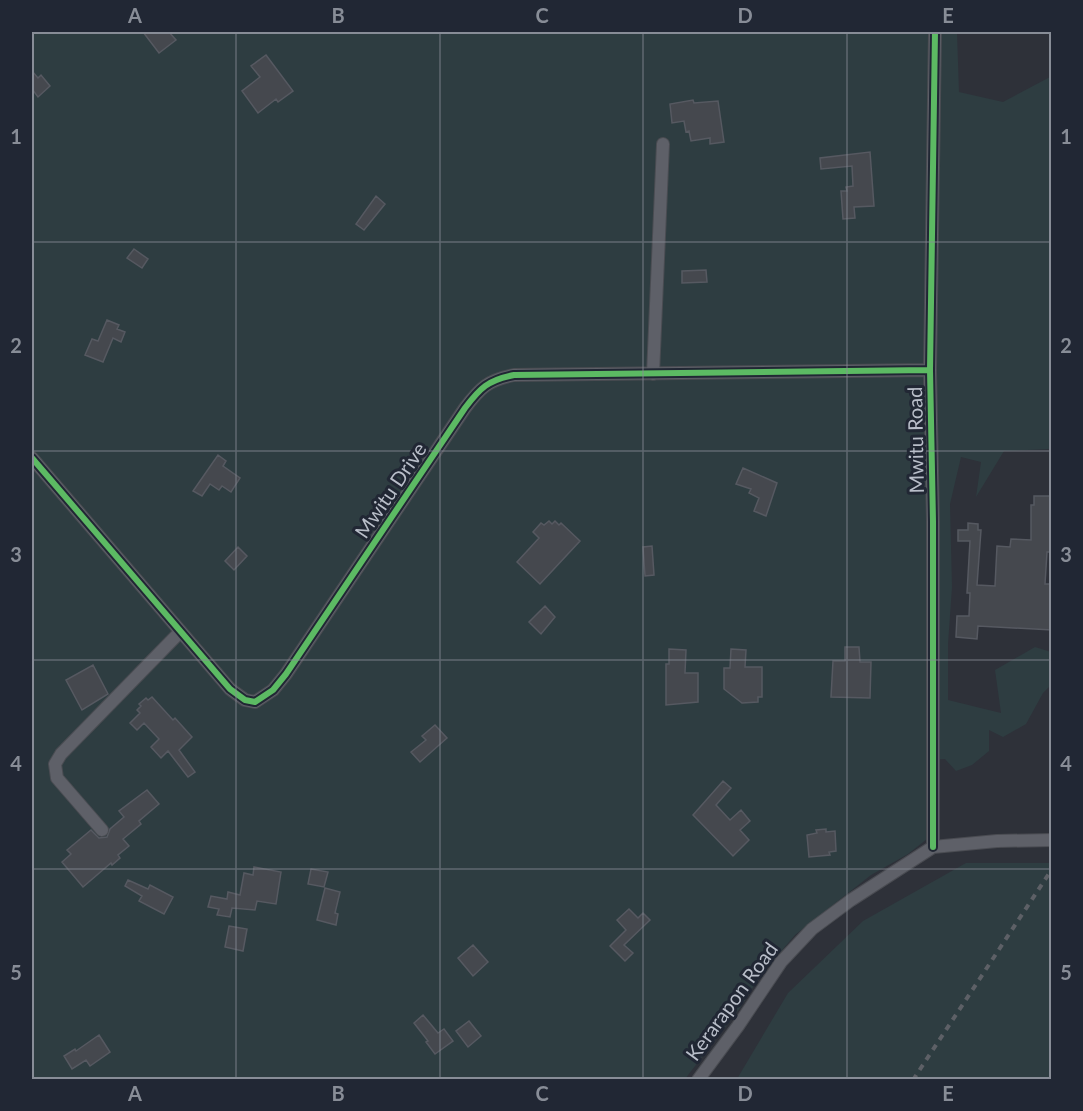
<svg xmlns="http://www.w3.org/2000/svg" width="1083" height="1111" font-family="Lato,sans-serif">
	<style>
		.green { fill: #2e3d41 }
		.building { fill: #45484e; stroke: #565961; stroke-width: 1.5 }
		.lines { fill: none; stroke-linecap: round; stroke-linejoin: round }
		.minor-casing { stroke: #4a4c52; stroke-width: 14 }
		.minor { stroke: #5e6068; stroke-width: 12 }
		.rail { stroke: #5d6066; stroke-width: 4; stroke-dasharray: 6 6; stroke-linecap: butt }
		.cycleway-casing { stroke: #212734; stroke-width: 10 }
		.cycleway { stroke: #5cba63; stroke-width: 6 }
		.grid { fill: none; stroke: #888d97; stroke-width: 1.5; stroke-opacity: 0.55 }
		.labels { text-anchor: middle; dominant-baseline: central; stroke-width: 6; stroke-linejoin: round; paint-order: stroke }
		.street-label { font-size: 20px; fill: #b9bec9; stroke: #212734 }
		.neatline { fill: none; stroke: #888d97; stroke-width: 2 }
		.grid-label { font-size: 20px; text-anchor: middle; font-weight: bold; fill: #888d97 }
	</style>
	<rect width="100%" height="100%" fill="#2e3139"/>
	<!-- green -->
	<path class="green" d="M32,32H957L959,92L1003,102L1050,77L1051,78V449L1004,451L976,497L981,462L961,457L950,504L952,587L948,644V700L1001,713L995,670L1035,647L1051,652V685L1043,693L1026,724L1003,737L989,730V751L972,765L956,771L945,759L926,760L927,839L908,854L871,875L795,935L760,976L740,1008L685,1079H32Z
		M966,863H1051V1079H737L788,993L863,921Z"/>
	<!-- building -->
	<path class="building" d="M143,32H169L176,40L159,53Z
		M266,55L293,91L278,102L276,99L258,113L242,91L260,77L251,66Z
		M32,71L38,78L41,75L50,86L38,97L32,89Z
		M693,100L694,103L718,101L724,142L710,144V138L691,141L689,131L686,132L684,121L672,123L670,104Z
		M870,152L874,206L854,207L855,218L843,219L841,191H847L846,187L853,186L852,166L821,169L820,158Z
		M376,196L385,204L364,230L356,224Z
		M134,249L148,259L142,268L127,258Z
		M706,270L707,282L682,283V271Z
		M107,320L119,325L117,329L125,332L121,342L113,338L103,362L85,355L92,339L98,341Z
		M218,455L226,461L223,466L240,478L231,492L222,486L219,490L210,484L202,496L193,491Z
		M743,468L777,483L766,516L754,511L759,498L749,493L751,489L736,484Z
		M1034,496H1052V552H1047L1045,584H1052V630L978,626L977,639L956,637L957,616H969L970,593H967L970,541H958V530H968V523L978,524V530H981L977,585L995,586L997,546L1010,547L1011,539L1031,540V505H1034Z
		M549,521L552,524L555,521L559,525L561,523L580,541L540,584L517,562L539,538L533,532L541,523L544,525Z
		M652,546L654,575L645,576L643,547Z
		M238,547L247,556L234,570L225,561Z
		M545,606L555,617L541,634L529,622Z
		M845,647H859L860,662H871L870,698L831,697L833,661H845Z
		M669,649L686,650L685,673H698V702L666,705V664H669Z
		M731,649L746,650L745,667H762V697H758V702L742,703L724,689V668H730Z
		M93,665L108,694L82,710L66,680Z
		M152,697L173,720L175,718L192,737L179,750L195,772L188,777L168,751L161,758L151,747L159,739L144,723L137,730L130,723L140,713L137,710L141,706L139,704L146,698L148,700Z
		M435,725L447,738L420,762L411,752L426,740L422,736Z
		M723,781L731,788L716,805L730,820L741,810L750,821L740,830L749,840L733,856L693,815Z
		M147,790L159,804L139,821L141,824L123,839L129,846L118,855L120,858L112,865L111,863L83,887L62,862L71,854L67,850L91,830L99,838L107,837L110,829L124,817L119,811Z
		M826,829V832L835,831L836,851L829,852L830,855L809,857L807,835L817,833L816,830Z
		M254,867L281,872L276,904L257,901L255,910L232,908L230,917L217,915L219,909L208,907L211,896L227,899L228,892L240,895L244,873L253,875Z
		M311,869L328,872L324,887L308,884Z
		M128,880L148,889L150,885L173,897L164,914L139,901L142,896L125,886Z
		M325,888L340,892L335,913L338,914L336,925L317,920Z
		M629,909L638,918L643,913L650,920L624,945L633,953L625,961L610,946L626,930L617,920Z
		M229,926L247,929L243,951L225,947Z
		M473,945L488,962L473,976L458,958Z
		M423,1015L438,1033L444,1029L453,1041L435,1054L426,1042L428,1041L414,1023Z
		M469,1021L481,1036L468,1047L456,1031Z
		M99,1035L110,1052L90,1066L86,1060L72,1069L64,1056L75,1049L76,1051Z"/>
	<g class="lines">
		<!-- minor casing -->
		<g class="minor-casing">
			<path id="minor" d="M653,374L663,144
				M32,458L230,689L245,700L255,702L273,690L286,674L465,408C480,388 488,380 514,375L930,370
				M102,830L57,778L55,764L61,754L180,632
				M933,847V521L930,370L935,32
				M698,1080L738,1026L781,962L812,929L851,900L933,847L997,841L1052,840"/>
		</g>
		<!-- minor -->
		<use href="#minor" class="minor"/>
		<!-- rail -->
		<path class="rail" d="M913,1080L1052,869"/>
		<!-- cycleway casing -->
		<g class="cycleway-casing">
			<path id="cycleway" d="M32,458L230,689L245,700L255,702L273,690L286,674L465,408C480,388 488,380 514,375L930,370
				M933,847V521L930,370L935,32"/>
		</g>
		<!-- cycleway -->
		<use href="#cycleway" class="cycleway"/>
	</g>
	<!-- grid -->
	<path class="grid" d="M236,32V1080M440,32V1080M643,32V1080M847,32V1080M32,242H1052M32,451H1052M32,660H1052M32,869H1052"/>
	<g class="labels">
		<!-- street labels -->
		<g class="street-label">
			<text transform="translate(915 440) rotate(-91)">Mwitu Road</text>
			<text transform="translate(390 490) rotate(-56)">Mwitu Drive</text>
			<text transform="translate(731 1001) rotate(-54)">Kerarapon Road</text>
		</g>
	</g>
	<!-- border -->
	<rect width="1083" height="1111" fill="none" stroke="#212734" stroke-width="66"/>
	<rect x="33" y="33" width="1017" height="1045" class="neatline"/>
	<g class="grid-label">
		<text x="135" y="23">A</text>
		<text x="338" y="23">B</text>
		<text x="542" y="23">C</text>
		<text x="745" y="23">D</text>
		<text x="948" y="23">E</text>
		<text x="16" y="144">1</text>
		<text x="1066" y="144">1</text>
		<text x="16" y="353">2</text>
		<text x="1066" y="353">2</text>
		<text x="16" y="562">3</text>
		<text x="1066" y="562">3</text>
		<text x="16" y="771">4</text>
		<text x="1066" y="771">4</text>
		<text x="16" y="980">5</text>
		<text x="1066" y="980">5</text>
		<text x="135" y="1101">A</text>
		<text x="338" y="1101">B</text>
		<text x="542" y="1101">C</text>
		<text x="745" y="1101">D</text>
		<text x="948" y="1101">E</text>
	</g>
</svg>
